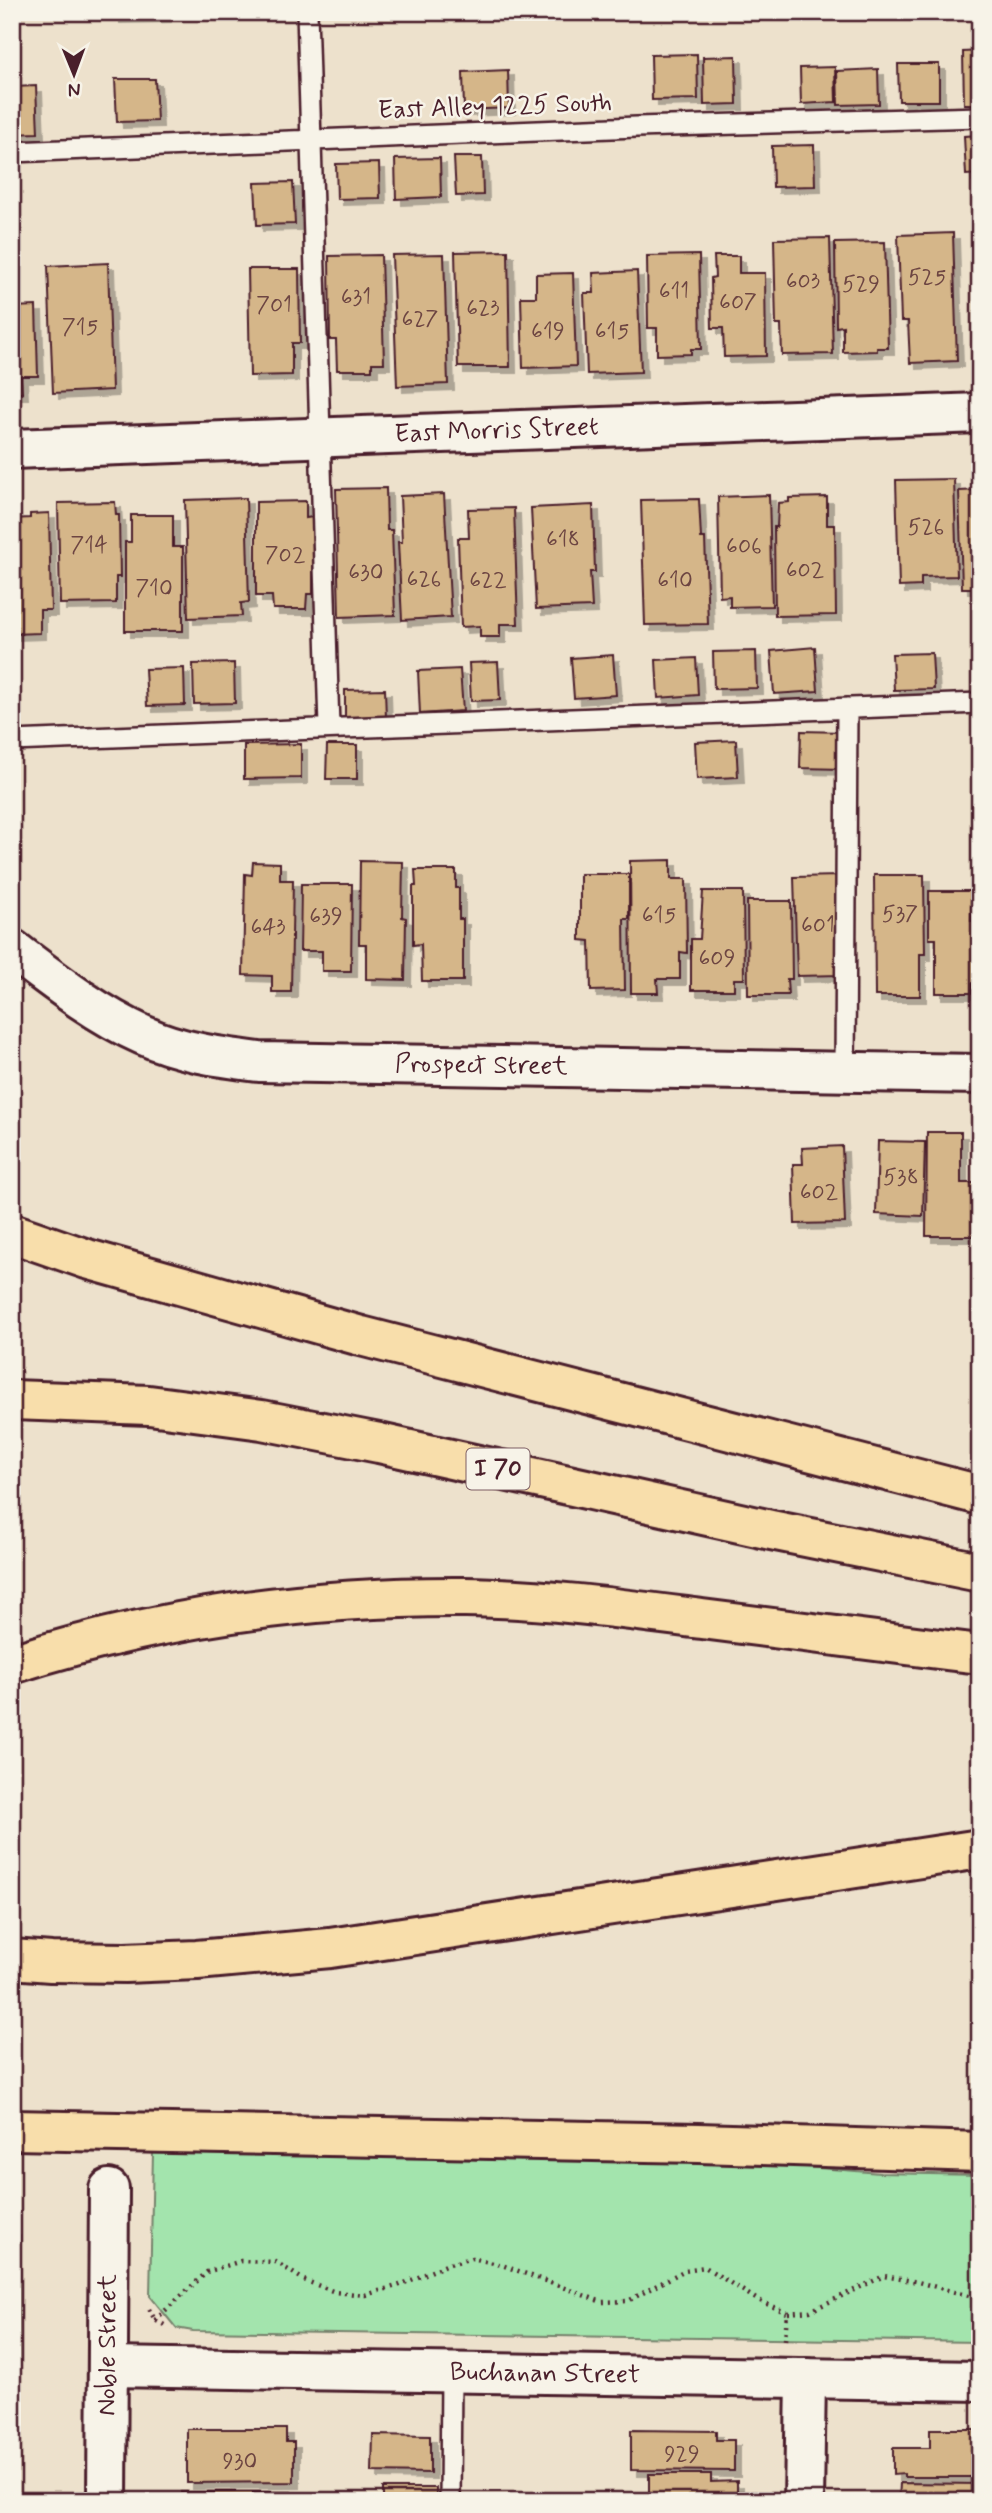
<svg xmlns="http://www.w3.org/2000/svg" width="992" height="2513" font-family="Mynerve,sans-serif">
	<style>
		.green { fill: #a3e4ad; stroke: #76826c; stroke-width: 2 }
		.building { fill: #d5b689; stroke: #4a1f2b; stroke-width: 2; filter: url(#shadow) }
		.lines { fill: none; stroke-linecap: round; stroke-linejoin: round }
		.lane-casing { stroke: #4a1f2b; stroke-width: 24 }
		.street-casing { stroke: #4a1f2b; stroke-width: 44 }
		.secondary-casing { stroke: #4a1f2b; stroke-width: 44 }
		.highway-casing { stroke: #4a1f2b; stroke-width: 44 }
		.path { stroke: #4a1f2b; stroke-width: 4.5; stroke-dasharray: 2 5; stroke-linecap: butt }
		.lane { stroke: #f7f3e8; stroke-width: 19 }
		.street { stroke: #f7f3e8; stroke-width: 38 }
		.secondary { stroke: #f7f3e8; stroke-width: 38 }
		.highway { stroke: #f8deab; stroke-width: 38 }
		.labels { text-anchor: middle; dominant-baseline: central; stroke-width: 5; stroke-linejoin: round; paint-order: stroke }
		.number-label { font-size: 23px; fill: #6d4542 }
		.shield { fill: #f7f3e8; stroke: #7e5f64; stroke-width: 2 }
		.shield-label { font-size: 24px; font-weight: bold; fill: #4a1f2b }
		.street-label { font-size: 26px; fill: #4a1f2b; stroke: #f7f3e8 }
	</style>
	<defs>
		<filter id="shadow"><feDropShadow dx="6" dy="6" stdDeviation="0" flood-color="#0004"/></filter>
	</defs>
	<rect width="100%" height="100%" fill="#ede1cc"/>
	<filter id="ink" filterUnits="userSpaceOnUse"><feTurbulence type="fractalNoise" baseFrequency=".0143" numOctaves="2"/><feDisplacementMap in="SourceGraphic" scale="14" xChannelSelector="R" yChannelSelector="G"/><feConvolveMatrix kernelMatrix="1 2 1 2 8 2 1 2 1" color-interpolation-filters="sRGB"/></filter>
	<g filter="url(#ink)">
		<!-- green -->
		<path class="green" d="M153,2152L744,2162L880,2173L980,2175V2342L193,2331L176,2328L150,2296Z"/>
		<!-- building -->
		<path class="building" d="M114,12H165V16L114,17Z
			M980,51V104H964L963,52Z
			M697,54L698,99L652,100L651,55Z
			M736,56L737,104L704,105L703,57Z
			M898,64H939V101H899Z
			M835,67L836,102L801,104L800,68Z
			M878,69L879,104L838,105L837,71Z
			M508,70L509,108L464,110L463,72Z
			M115,79H155L157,121L117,122Z
			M36,86L38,133L12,134V87Z
			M980,135V174L966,175L964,136Z
			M814,145L815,186L773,187L772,146Z
			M454,157H482L483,195L456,196Z
			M440,158L441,197L396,199L395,159Z
			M379,163L380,198L337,199L336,164Z
			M293,182L295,224L257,225L255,183Z
			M953,233L957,361L910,363L908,321H901L898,235Z
			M830,238L833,354L782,355L781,325H776L774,239Z
			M885,242L888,348H877V351L843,352V326L836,327L835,243Z
			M508,251L510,367H458L455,252Z
			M444,254L448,384L397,386L392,255Z
			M381,255L384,363H372V370H337L336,340H330L329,256Z
			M699,255L701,349H691V354L657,355V328H648L647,256Z
			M714,256H739V273H765L766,356L724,357L723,328H712L711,278L715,277Z
			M108,263L112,390L53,393L48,266Z
			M248,269H299L300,343H292V375L250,376Z
			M637,271L641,372L587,374L584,293H594L593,273Z
			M573,273L576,366L523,368L521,297H536V274Z
			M36,306L38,376H21L22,393H12V307Z
			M954,479L957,576L921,577V586L899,587L896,480Z
			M386,488L387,530H392L395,615L339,617L336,489Z
			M980,490V588H962L959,491Z
			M444,494L451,617L402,620L398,542H402L400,496Z
			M769,495L772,606L730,607V596L720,597L718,497Z
			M827,497V525H835L836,615L775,616L774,527H777L778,503L789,502V498Z
			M246,498L249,602L241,603L242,616L188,618L185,500Z
			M699,499L701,538H705L708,624L645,625L641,500Z
			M306,501V518L313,517V594H307L306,609H273L272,596H256V502Z
			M115,502L116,515H119L120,577H116V603L60,604L58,503Z
			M593,505L595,572H590L592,607L536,609L531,508Z
			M514,508L518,624H500V637H480V626L461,627L458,538H469L468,509Z
			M49,513L51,610H40V633L12,634V519L30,518V514Z
			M131,515H173V547H183V631H125V542H131Z
			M815,647L818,691L774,694L771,651Z
			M756,651L757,688L714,689L713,652Z
			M932,653L934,689L894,690L892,654Z
			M613,655L616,695L574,698L571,658Z
			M696,658L698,695L658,698L656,660Z
			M498,662L500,700L471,701L469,663Z
			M234,663L235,703L194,704L193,664Z
			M184,668L185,705L147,706L145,669Z
			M460,669L463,711L420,714L418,671Z
			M385,689L386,718L345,719V690Z
			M801,731L844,732L843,769L800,768Z
			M736,740L738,777L697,779L695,742Z
			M301,744V778L244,779V745Z
			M327,745H357V779H326Z
			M671,860V879H686L687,953L680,952V979H657L658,993H631L630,861Z
			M360,861L403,862L402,917L406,918L405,980L366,979V944H359Z
			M253,862L280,863V880H293L291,992H272V976L243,975L245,874L252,875Z
			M415,870H456V888H459V919H463V981H422L421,944L413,945V886H416Z
			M580,874H629V919H624L625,990L591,991L590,941L580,940Z
			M874,875H924L925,954H920V996H875Z
			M840,876L841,975L797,976L794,877Z
			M301,884H352L351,971H322V951H300Z
			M703,891H743L744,979H734V990H691V939H700Z
			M929,891H972L971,921H976V983H972V993H936V939H929Z
			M747,901H791L792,979H787L788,995H748Z
			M927,1132H961V1183H978L977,1236H926Z
			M878,1141L925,1142L923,1216L876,1214Z
			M842,1146L845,1223L795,1224L793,1164H803L802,1148Z
			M12,2230H14L12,2415Z
			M187,2429H286V2442H294V2482L187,2483Z
			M930,2429H975V2477H904V2474L893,2475V2448H930Z
			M631,2430L716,2431V2440H734V2471L631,2470Z
			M373,2435L430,2436V2473L372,2472Z
			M649,2474H711V2482L737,2481V2501H649Z
			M900,2483L980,2484V2501H899Z
			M383,2488H436V2501H383Z
			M182,2492H291V2501H182Z"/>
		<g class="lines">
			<!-- lane casing -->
			<g class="lane-casing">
				<path id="lane" d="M307,12L329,727
					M12,152L637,127L980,117
					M12,741L980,703
					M845,1072L847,708
					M450,2501L451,2373"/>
			</g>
			<!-- street casing -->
			<g class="street-casing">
				<g id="street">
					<path id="s1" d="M109,2367L980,2381"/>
					<path id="s2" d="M107,2501L109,2189"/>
					<path d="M804,2501L806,2378"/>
				</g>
			</g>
			<!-- secondary casing -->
			<g class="secondary-casing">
				<g id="secondary">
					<path id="s3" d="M12,449L980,413"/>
					<path id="s4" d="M12,949C53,980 96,1014 143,1035C180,1052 220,1057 259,1062L980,1074"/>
				</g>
			</g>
			<!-- highway casing -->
			<g class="highway-casing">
				<path id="highway" d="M12,1233L87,1259L361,1336L980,1495
					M12,1400L149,1405L262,1420L379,1443L771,1530L980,1572
					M12,1664C159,1617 311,1596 465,1597C544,1598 624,1609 702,1619C794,1631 887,1643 980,1654
					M12,1959L51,1962L125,1963L197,1960L330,1948L980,1849
					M12,2130L699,2143L980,2152"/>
			</g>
			<!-- path -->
			<path class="path" d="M149,2309L155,2320L168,2327
				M155,2320L207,2272L241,2261L276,2262L304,2280L335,2292L365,2295L400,2285L446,2265L472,2258L502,2265L602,2302L628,2301L685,2270L705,2267L756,2299L787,2313
				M785,2340L787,2313L810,2311L884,2276L918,2282L980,2299"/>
			<!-- lane -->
			<use href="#lane" class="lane"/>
			<!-- street -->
			<use href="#street" class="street"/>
			<!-- secondary -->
			<use href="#secondary" class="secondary"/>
			<!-- highway -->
			<use href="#highway" class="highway"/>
		</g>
	</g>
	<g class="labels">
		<!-- number labels -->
		<g class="number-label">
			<text x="927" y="278">525</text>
			<text x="803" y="282">603</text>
			<text x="861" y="285">529</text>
			<text x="674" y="292">611</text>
			<text x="356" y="298">631</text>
			<text x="738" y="303">607</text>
			<text x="274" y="306">701</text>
			<text x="483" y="309">623</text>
			<text x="420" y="320">627</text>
			<text x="80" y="328">715</text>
			<text x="548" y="332">619</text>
			<text x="612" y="332">615</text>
			<text x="926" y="528">526</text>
			<text x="563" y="540">618</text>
			<text x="89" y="546">714</text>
			<text x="744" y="547">606</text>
			<text x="285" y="556">702</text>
			<text x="805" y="571">602</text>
			<text x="366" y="573">630</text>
			<text x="424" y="580">626</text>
			<text x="488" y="581">622</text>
			<text x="675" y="581">610</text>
			<text x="154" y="589">710</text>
			<text x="900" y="915">537</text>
			<text x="659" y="916">615</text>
			<text x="326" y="917">639</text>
			<text x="818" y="926">601</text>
			<text x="268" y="928">643</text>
			<text x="717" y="959">609</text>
			<text x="901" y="1178">538</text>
			<text x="819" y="1193">602</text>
			<text x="682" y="2455">929</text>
			<text x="240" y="2462">930</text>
		</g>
		<!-- shield labels -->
		<rect class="shield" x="466.5" y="1448.5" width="63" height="41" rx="5"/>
		<g class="shield-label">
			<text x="498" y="1469">I 70</text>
		</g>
		<!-- street labels -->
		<g class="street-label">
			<text transform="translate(495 107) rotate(-2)">East Alley 1225 South</text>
			<text stroke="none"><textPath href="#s3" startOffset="485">East Morris Street</textPath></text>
			<text stroke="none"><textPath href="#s4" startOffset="499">Prospect Street</textPath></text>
			<text stroke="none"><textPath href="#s2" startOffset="156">Noble Street</textPath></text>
			<text stroke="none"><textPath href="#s1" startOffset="436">Buchanan Street</textPath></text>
		</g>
	</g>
	<!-- margin -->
	<rect width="992" height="2513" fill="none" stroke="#f7f3e8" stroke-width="42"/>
	<rect x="21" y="21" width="950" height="2471" fill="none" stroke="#4a1f2b" stroke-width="2.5" filter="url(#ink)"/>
	<!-- north arrow -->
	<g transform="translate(74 74) rotate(179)" stroke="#f7f3e8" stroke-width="5" paint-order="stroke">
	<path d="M0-5L12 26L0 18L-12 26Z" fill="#4a1f2b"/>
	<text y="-10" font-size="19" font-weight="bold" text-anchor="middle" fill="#4a1f2b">N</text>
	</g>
</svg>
